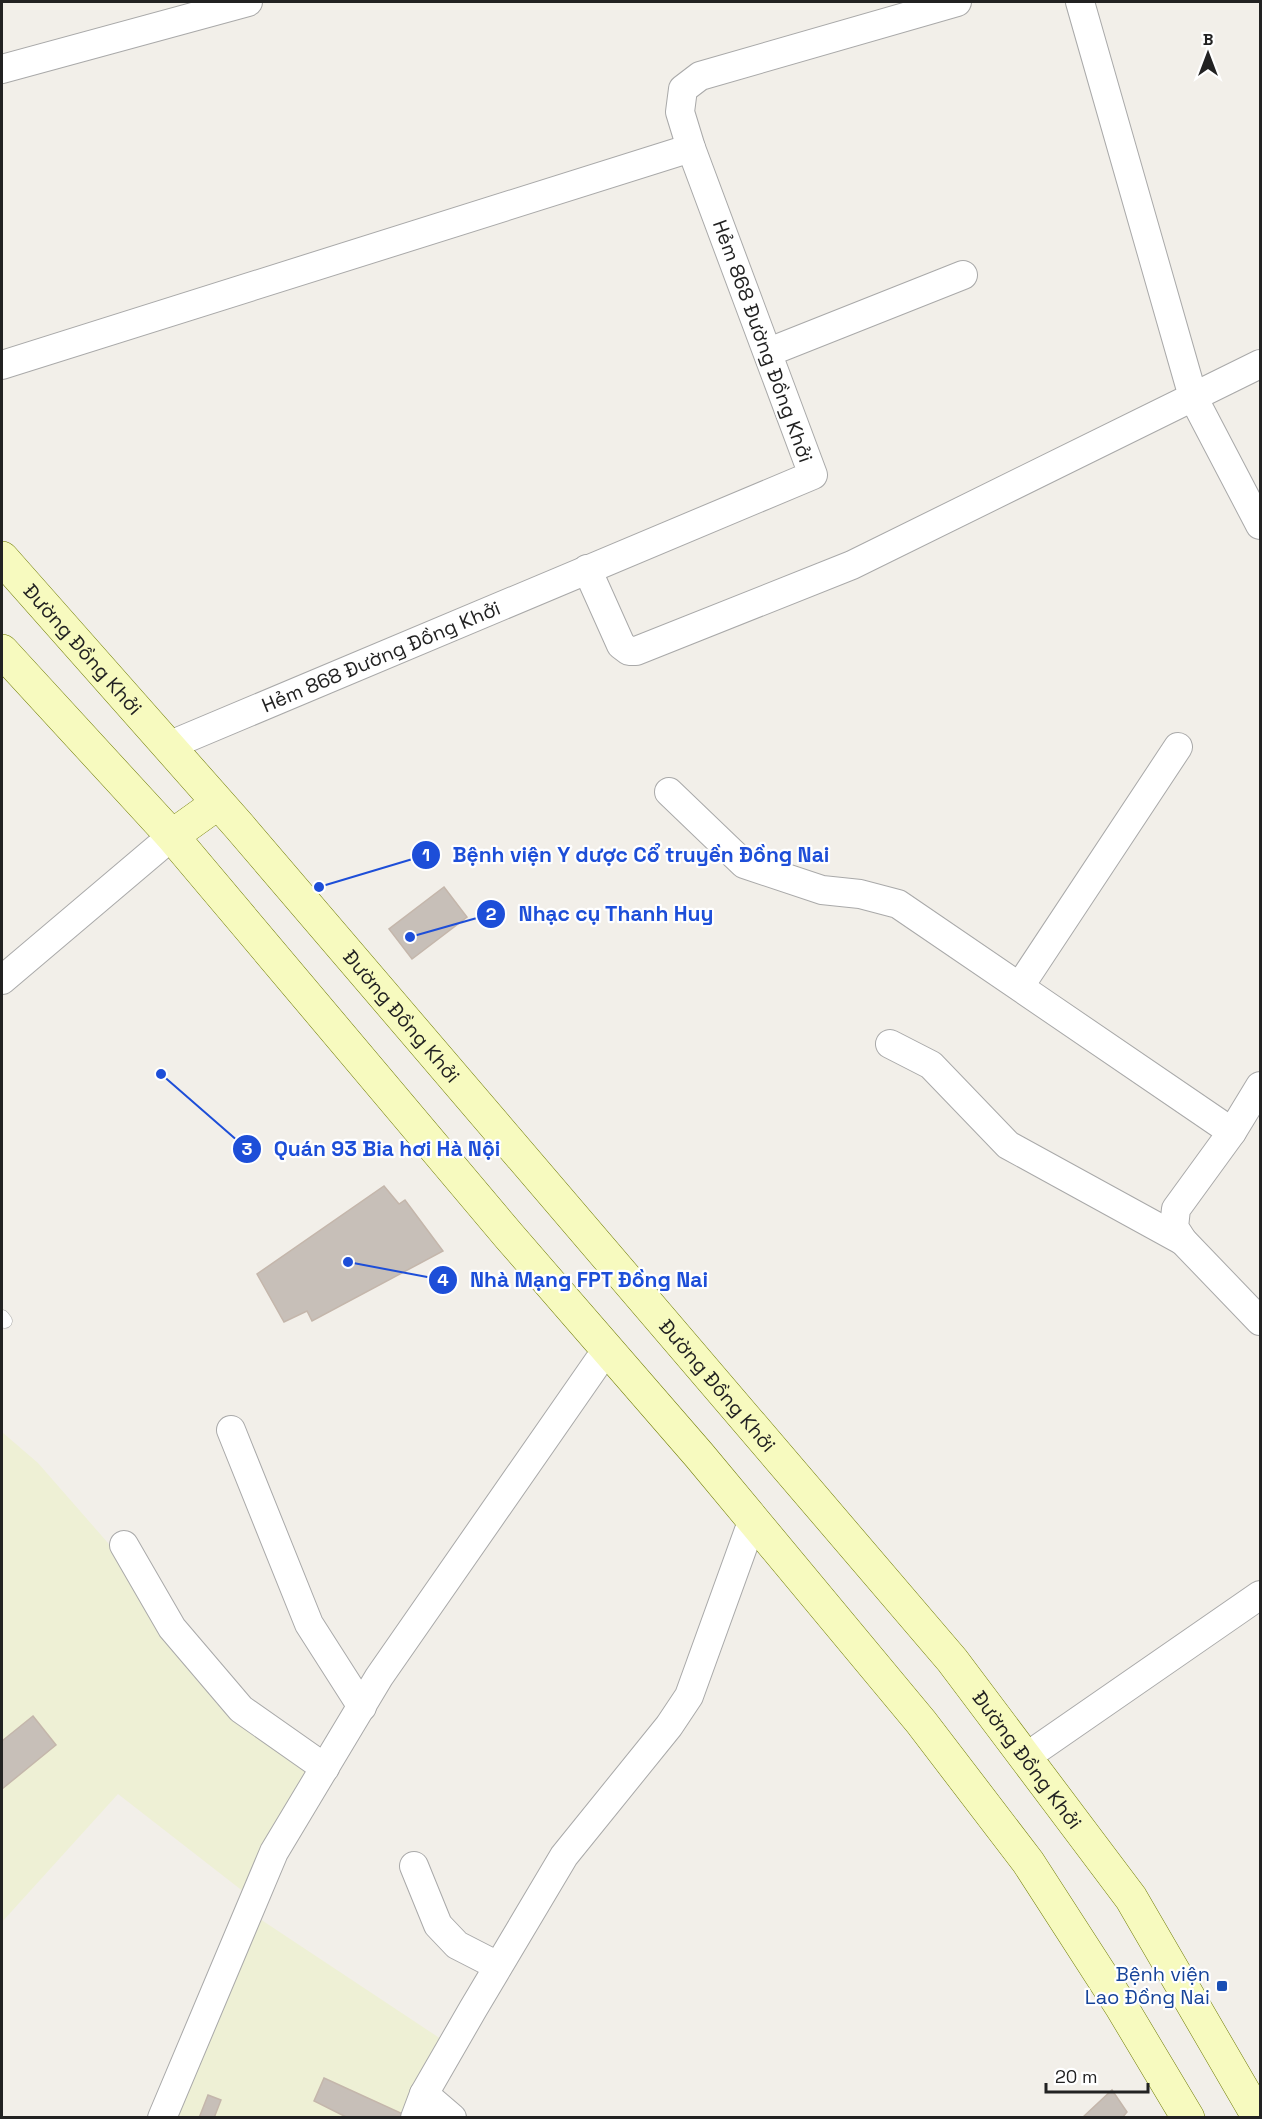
<svg xmlns="http://www.w3.org/2000/svg" width="1262" height="2119" font-family="'Space Grotesk',sans-serif">
	<style>
		.farmland { fill: #eef0d5 }
		.building { fill: #c7bfb8; stroke: #c4b6ab; stroke-width: 1.5 }
		.lines { fill: none; stroke-linecap: round; stroke-linejoin: round }
		.service-casing { stroke: #a9a9a9; stroke-width: 15 }
		.minor-casing { stroke: #a9a9a9; stroke-width: 30 }
		.secondary-casing { stroke: #707d05; stroke-width: 34 }
		.service { stroke: #fff; stroke-width: 14 }
		.minor { stroke: #fff; stroke-width: 28 }
		.secondary { stroke: #f7fabf; stroke-width: 33 }
		.transit-dot { fill: #1a4fb4; stroke: #fff; stroke-width: 2 }
		.labels { text-anchor: middle; dominant-baseline: central; stroke-width: 4.5; stroke-linejoin: round; paint-order: stroke }
		.street-label { font-size: 20px; fill: #222; stroke: #fff }
		.transit-label { font-size: 20px; fill: #164399; stroke: #fff; text-anchor: end }
		.leader { fill: none; stroke: #1d4ed8; stroke-width: 2 }
		.callout-dot { fill: #1d4ed8; stroke: #fff; stroke-width: 2 }
		.mark-label { font-size: 18px; text-anchor: middle; font-weight: bold; fill: #fff }
		.callout-label { font-size: 21px; text-anchor: middle; font-weight: bold; fill: #1d4ed8; stroke: #fff; stroke-width: 4.5; stroke-linejoin: round; paint-order: stroke }
	</style>
	<rect width="100%" height="100%" fill="#f2efe9"/>
	<!-- farmland -->
	<path class="farmland" d="M2,1432L38,1463L108,1543L161,1634L309,1771L244,1892L118,1794L2,1922Z
		M260,1919L441,2039L402,2117L176,2118Z"/>
	<!-- building -->
	<path class="building" d="M444,887L467,917L412,959L389,929Z
		M384,1186L399,1204L405,1200L443,1251L312,1321L307,1311L284,1322L257,1274Z
		M33,1716L56,1745L2,1789V1741Z
		M324,2078L403,2114L401,2118H348L314,2101Z
		M1112,2090L1127,2112L1122,2118H1082Z
		M208,2095L221,2100L214,2118H199Z"/>
	<g class="lines">
		<!-- service casing -->
		<g class="service-casing">
			<path id="service" d="M2,1317L5,1321"/>
		</g>
		<!-- minor casing -->
		<g class="minor-casing">
			<g id="minor">
				<path d="M2,69L248,2"/>
				<path d="M769,352L963,275"/>
				<path d="M1260,364L1193,397L1260,525"/>
				<path d="M2,365L691,148"/>
				<path d="M587,569L621,645L629,651H636L852,565L1193,397L1080,2"/>
				<path id="s1" d="M168,746L813,475L691,148L680,112L683,89L700,76L957,2"/>
				<path d="M669,792L744,864L822,890L860,894L898,904L1232,1132"/>
				<path d="M2,980L172,836"/>
				<path d="M1020,986L1178,747"/>
				<path d="M890,1044L931,1065L1008,1145L1183,1241"/>
				<path d="M1260,1086L1232,1132L1176,1209L1174,1227L1183,1241L1260,1321"/>
				<path d="M231,1430L309,1624L362,1707"/>
				<path d="M124,1545L172,1628L241,1709L325,1768"/>
				<path d="M1026,1757L1260,1595"/>
				<path d="M414,1866L438,1925L457,1945L498,1966"/>
				<path d="M424,2094L452,2118"/>
				<path d="M162,2118L274,1852L379,1677L607,1349"/>
				<path d="M415,2118L424,2094L473,2009L564,1856L669,1726L689,1696L753,1519"/>
			</g>
		</g>
		<!-- secondary casing -->
		<g class="secondary-casing">
			<g id="secondary">
				<path id="s2" d="M2,558L239,826L952,1660L1131,1898L1259,2118"/>
				<path d="M2,651L172,836L509,1236L699,1455L921,1722L1028,1862L1121,2006L1188,2118"/>
				<path d="M172,836L218,803"/>
			</g>
		</g>
		<!-- service -->
		<use href="#service" class="service"/>
		<!-- minor -->
		<use href="#minor" class="minor"/>
		<!-- secondary -->
		<use href="#secondary" class="secondary"/>
	</g>
	<!-- markers -->
	<rect class="transit-dot" x="1216" y="1980" width="12" height="12" rx="3"/>
	<g class="labels">
		<!-- street labels -->
		<g class="street-label">
			<text transform="translate(763 341) rotate(70)">Hẻm 868 Đường Đồng Khởi</text>
			<text stroke="none"><textPath href="#s2" startOffset="122">Đường Đồng Khởi</textPath></text>
			<text stroke="none"><textPath href="#s1" startOffset="231">Hẻm 868 Đường Đồng Khởi</textPath></text>
			<text stroke="none"><textPath href="#s2" startOffset="608">Đường Đồng Khởi</textPath></text>
			<text stroke="none"><textPath href="#s2" startOffset="1094">Đường Đồng Khởi</textPath></text>
			<text stroke="none"><textPath href="#s2" startOffset="1580">Đường Đồng Khởi</textPath></text>
		</g>
		<!-- transit labels -->
		<g class="transit-label">
			<text x="1210" y="1974">Bệnh viện<tspan x="1210" dy="23">Lao Đồng Nai</tspan></text>
		</g>
	</g>
	<!-- callouts -->
	<path class="leader" d="M319 887L426 855M410 937L491 914M161 1074L247 1149M348 1262L443 1280"/>
	<g class="callout-dot">
		<circle cx="319" cy="887" r="6"/>
		<circle cx="410" cy="937" r="6"/>
		<circle cx="161" cy="1074" r="6"/>
		<circle cx="348" cy="1262" r="6"/>
		<circle cx="426" cy="855" r="15"/>
		<circle cx="491" cy="914" r="15"/>
		<circle cx="247" cy="1149" r="15"/>
		<circle cx="443" cy="1280" r="15"/>
	</g>
	<g class="mark-label">
		<text x="426" y="861">1</text>
		<text x="491" y="920">2</text>
		<text x="247" y="1155">3</text>
		<text x="443" y="1286">4</text>
	</g>
	<g class="callout-label">
		<text x="641" y="862">Bệnh viện Y dược Cổ truyền Đồng Nai</text>
		<text x="616" y="921">Nhạc cụ Thanh Huy</text>
		<text x="387" y="1156">Quán 93 Bia hơi Hà Nội</text>
		<text x="589" y="1287">Nhà Mạng FPT Đồng Nai</text>
	</g>
	<!-- border -->
	<rect width="1262" height="2119" fill="none" stroke="#222222" stroke-width="6"/>
	<!-- north arrow -->
	<g transform="translate(1208 54)" stroke="#ffffff" stroke-width="4.5" paint-order="stroke">
	<path d="M0-4.5L10 22L0 15L-10 22Z" fill="#222222"/>
	<text y="-9" font-size="16" font-weight="bold" text-anchor="middle" fill="#222222">B</text>
	</g>
	<!-- scale -->
	<path d="M1046 2083v9h102v-9" fill="none" stroke="#222222" stroke-width="3"/>
	<text x="1055" y="2083" font-size="18" fill="#222222" stroke="#ffffff" stroke-width="4.5" paint-order="stroke">20 m</text>
</svg>
